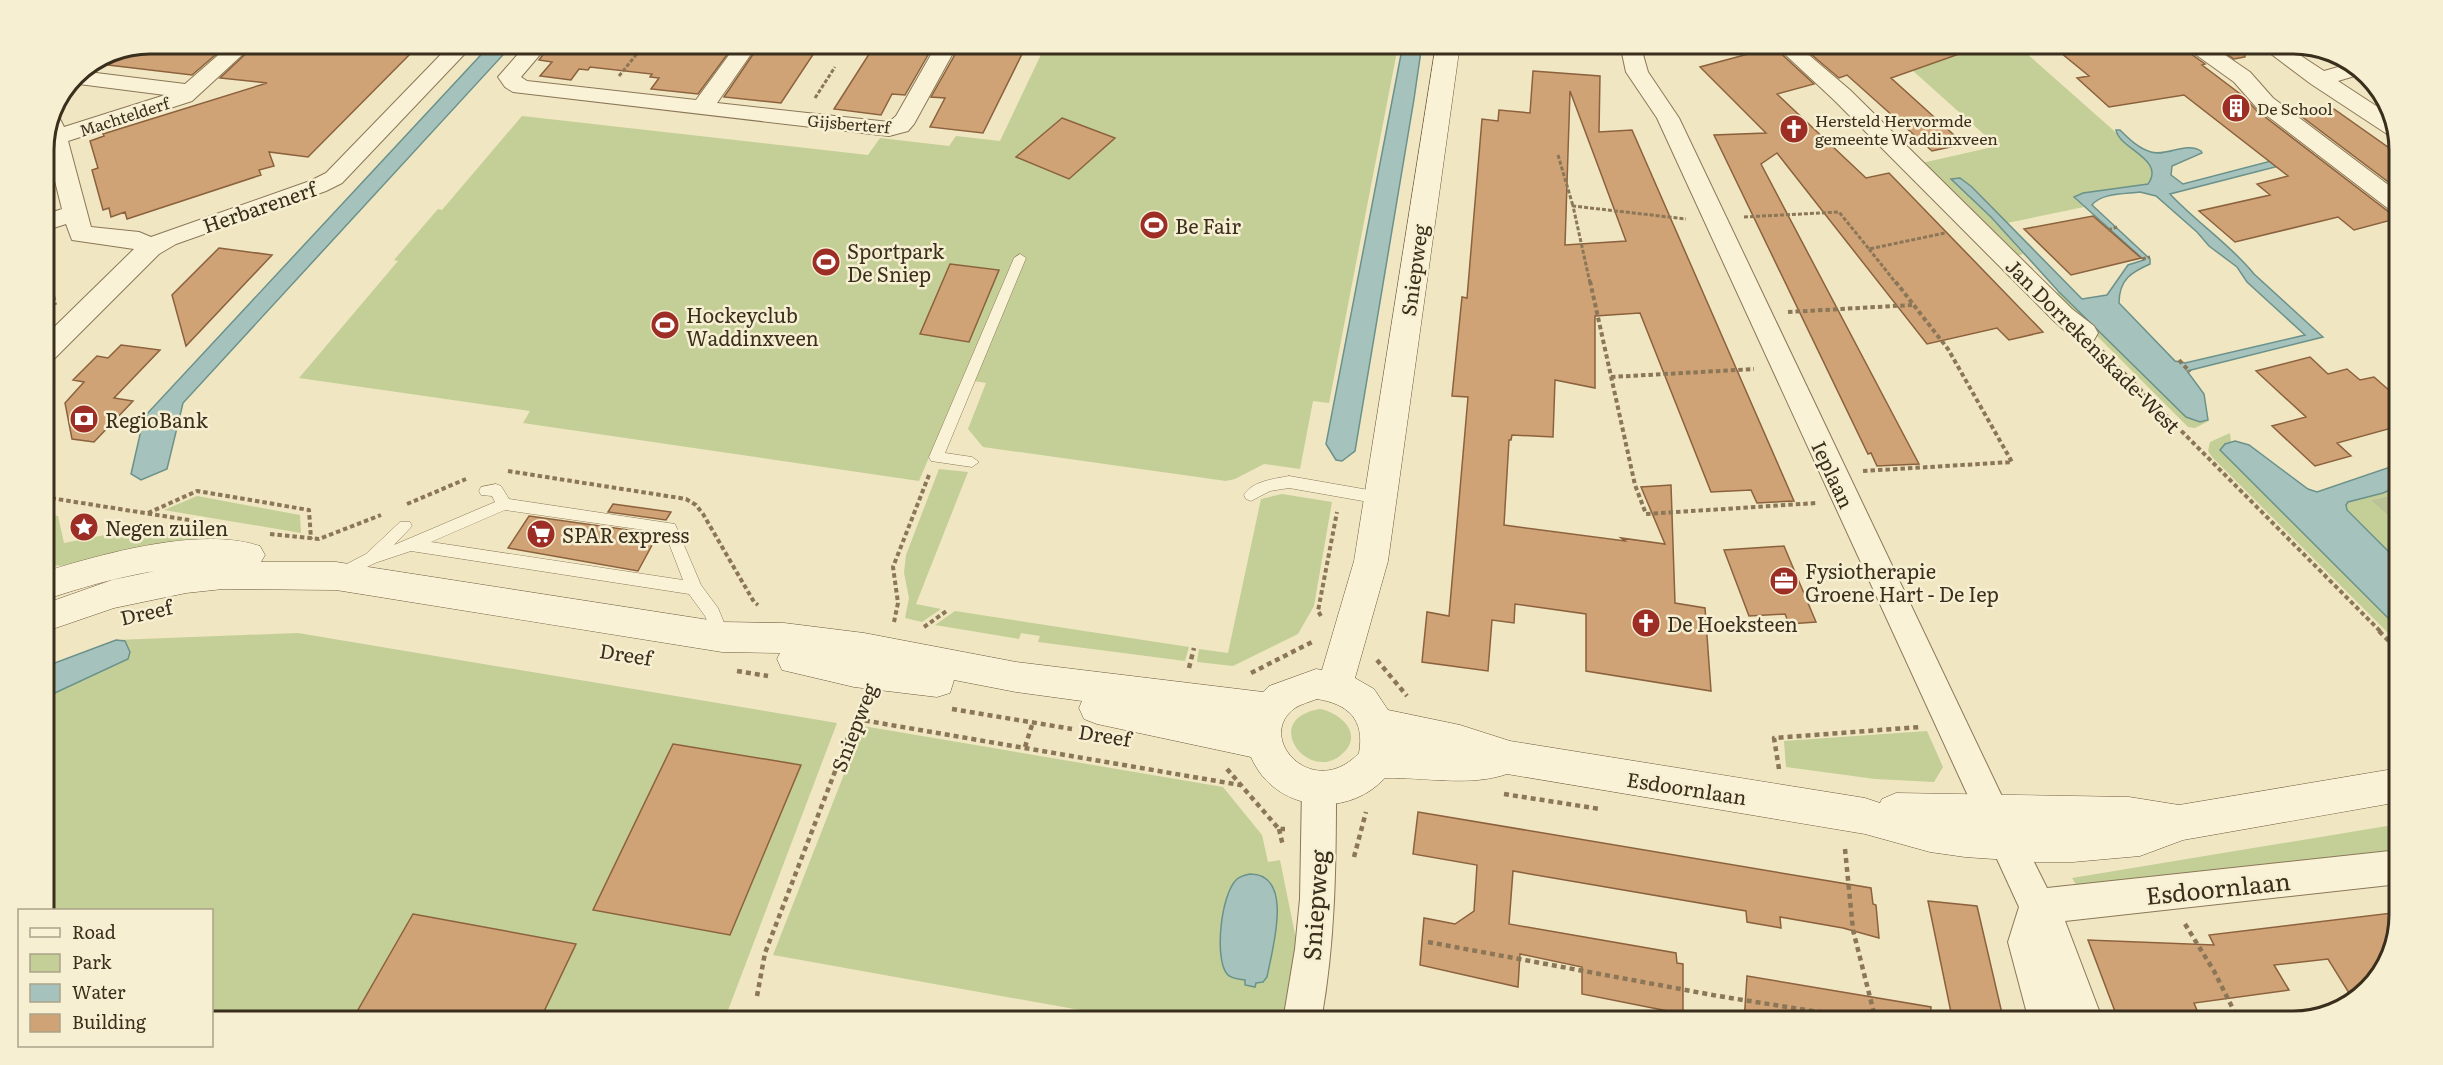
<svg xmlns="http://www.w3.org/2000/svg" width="2443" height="1065" font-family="Literata,serif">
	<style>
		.green { fill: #c3cf96 }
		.cemetery { fill: #bac395 }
		.water { fill: #a5c3bc; stroke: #6b918b; stroke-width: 1.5; fill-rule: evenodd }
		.building { fill: #d0a376; stroke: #8b623d; stroke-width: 1.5; fill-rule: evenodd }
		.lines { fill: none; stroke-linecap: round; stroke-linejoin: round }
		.lane-casing { stroke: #8b7758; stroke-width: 1 }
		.street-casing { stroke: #8b7758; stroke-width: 2 }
		.secondary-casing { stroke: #6d583c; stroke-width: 1 }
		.path-far2 { stroke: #8b7758; stroke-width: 3; stroke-dasharray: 4 2; stroke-linecap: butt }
		.path-far1 { stroke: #8b7758; stroke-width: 4; stroke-dasharray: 4.5 3; stroke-linecap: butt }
		.path { stroke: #8b7758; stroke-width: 4.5; stroke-dasharray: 5 4; stroke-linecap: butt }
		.lane { fill: #faf2d6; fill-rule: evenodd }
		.street { fill: #faf2d6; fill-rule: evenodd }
		.secondary { fill: #faf2d6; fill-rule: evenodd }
		.labels { text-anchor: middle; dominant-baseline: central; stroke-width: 5; stroke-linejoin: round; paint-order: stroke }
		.far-poi-label { font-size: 16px; fill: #3a2e1d; stroke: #f7efd2; text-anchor: start }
		.far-street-label { font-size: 16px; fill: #3a2e1d; stroke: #f7efd2 }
		.street-label { font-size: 20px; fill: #3a2e1d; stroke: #f7efd2 }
		.poi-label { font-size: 20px; fill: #3a2e1d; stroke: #f7efd2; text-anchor: start }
		.near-street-label { font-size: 24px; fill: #3a2e1d; stroke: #f7efd2 }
		.rim { fill: none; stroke: #3a2e1d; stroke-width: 3 }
	</style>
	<rect width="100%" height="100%" fill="#f0e6c2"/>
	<!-- green -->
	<path class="green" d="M1046,44H1385L1398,46L1329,403L1313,401L1300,469L1264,464L1235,479L1226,481L983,447L968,429L986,383L962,379L919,481L523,423L530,411L299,378L398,261L394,260L438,209L442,210L522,116L868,155L880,138L949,146L956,136L1000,141Z
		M1989,44H2016L2147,160C2151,168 2155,177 2148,184L2076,195L2075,199L2084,207L2007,223L1973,187L1951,179L1991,217L2023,254L2017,256L1922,163L1997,146L1912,70Z
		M2059,292L2200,422L2209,421L2195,428L2188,427L2054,293Z
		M2230,433L2231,442L2225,444L2221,451L2399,629V644L2212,457L2208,451L2210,442Z
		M939,469L968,472L916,604L941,609L922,622L905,618L909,598L904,573L906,555Z
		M2399,486V494L2370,500L2399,525V562L2347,510L2345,505L2348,502L2383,493Z
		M1282,494L1332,502L1314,606L1298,634L1233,666L1197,662L1199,649L1228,653L1261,499Z
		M197,496L300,515L301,533L164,510Z
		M44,514L58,516L64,543L135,529L237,544L68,566L46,565L44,564Z
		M955,611L1189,647L1185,661L1038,642L1040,636L1021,633L1019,639L935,625Z
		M298,633L837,723L724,1021H212V910H44V698L128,659L125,641L116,640Z
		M1320,709C1337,712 1362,730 1346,750C1312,790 1257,719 1320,709Z
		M863,726L1223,787L1262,835L1268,862L1280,860L1297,944L1284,1021H1141L773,955Z
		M1927,731L1943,767L1934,782L1875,779L1786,767L1784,741Z
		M2399,824V853L2080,891L2072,878Z"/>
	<!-- cemetery -->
	<path class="cemetery" d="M2399,494V525L2370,500Z"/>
	<!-- water -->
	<path class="water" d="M491,44H513L183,403L167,469L141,480L131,474L144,417Z
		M1403,44H1422L1414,99L1355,451L1342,461L1336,460L1326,444Z
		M2116,130H2120C2129,139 2138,148 2151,152C2167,157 2186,141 2201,151L2202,153L2172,166L2171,175L2183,184L2271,161L2279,166L2170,194C2197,223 2230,244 2254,274L2323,337L2187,371L2204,394L2208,420L2200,422L2186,417L2059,292L1991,217L1951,179L1960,178L1972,187L2082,299L2107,295L2128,265L2144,260L2074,197L2083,193L2148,184C2166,159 2119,149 2116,130ZM2140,192L2156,196L2197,232L2209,246L2237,267L2247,282L2305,335L2185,363L2175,361L2119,303C2119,279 2132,272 2150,264V259L2092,205C2101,193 2125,194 2140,192Z
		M2235,441L2249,445L2308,489L2317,492L2399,464V486L2383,493L2348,502L2346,505L2347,510L2399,562V629L2220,450L2225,444Z
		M116,640L125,641L130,652L128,659L44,698V667Z
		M1250,874C1295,874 1272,950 1267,977L1263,982L1256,983L1255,987L1245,985V980C1239,979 1231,979 1227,974C1214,958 1221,893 1237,879C1241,876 1246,875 1250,874Z"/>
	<!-- building -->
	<path class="building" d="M150,44H228L192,75L91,63L109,51Z
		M256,44H420L308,157L269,152L274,166L259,170L261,175L127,219L125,212L111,217L109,208L103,210L92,170L98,168L90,141L104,136L103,134L267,83L220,78Z
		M551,44H616L676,49L684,44H735L698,94L651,89L659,78L650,77L652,74L590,67L588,70L579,69L571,80L540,76L552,62L539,60Z
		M760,44H820L781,103L724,97Z
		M888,44H918L916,47L932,48L905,95L892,94L881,115L834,109L871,51H884Z
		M974,44H1027L983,133L930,127L945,98L931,97L957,51L969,52Z
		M1799,44H1975L1976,48L1891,78L1964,144L1932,151L1847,75L1839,78Z
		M2050,44H2184L2187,51L2205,64L2202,65L2243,96L2256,110L2389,212L2399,215V218L2354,230L2338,217L2235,242L2199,211L2270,195L2257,184L2288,176L2184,95L2109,107L2077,78L2089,76Z
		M2212,44H2244L2245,57L2234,59Z
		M1774,47L1814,84L1777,94L1866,178L1889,173L2043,332L2009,340L1997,328L1927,344L1777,153L1761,164L1919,464L1877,466L1871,453L1868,454L1714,135L1766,133L1700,67Z
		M1533,71L1600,76L1599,132L1632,130L1794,501L1757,503L1751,490L1711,492L1640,313L1595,316V388L1555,380L1553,437L1512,435L1511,440H1509L1504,525L1625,541L1621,538L1665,544L1641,487L1671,485L1675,603L1705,608L1711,691L1586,671V614L1515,604L1514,623L1492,620L1488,671L1422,662L1427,612L1449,616L1468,397L1452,396L1462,297L1467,298L1482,119L1498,121L1499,110L1530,113ZM1570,91L1597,163L1626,241L1565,245Z
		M2305,107L2313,113L2334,109L2399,155V190L2293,110Z
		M1062,118L1115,138L1069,179L1016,157Z
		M2093,216L2141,258L2071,275L2024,229Z
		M219,248L272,255L186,346L172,295Z
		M950,264L999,270L969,342L920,334Z
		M121,345L160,350L114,398L133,401L94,442L72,439L65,403L84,382L73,380L97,356L108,358Z
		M2310,357L2328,374L2347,369L2360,380L2374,377L2399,399V426L2337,443L2351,456L2315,466L2272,426L2306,417L2256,371Z
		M613,504L671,512L666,520L608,512Z
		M529,516L658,534L638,571L508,548Z
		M1784,546L1816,622L1789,624L1785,614L1749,616L1724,550Z
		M673,744L801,765L730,935L593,910Z
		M1418,812L1871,888L1873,904L1876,905L1879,938L1843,928L1780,917L1781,928L1747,922L1746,911L1513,871L1509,924L1676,953L1677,963L1683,964V1014L1582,994V967L1520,954L1518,987L1420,965L1424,918L1455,924L1474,911L1477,865L1413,854Z
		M1928,901L1977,906L2004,1022H1953Z
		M2400,912L2392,956L2354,1001L2328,959L2274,965L2289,990L2194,1003L2201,1020L2165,1019L2166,1022H2119L2088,940L2214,945L2209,935Z
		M413,914L576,944L539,1022H351Z
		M1747,976L1931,1007L1930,1022H1744Z"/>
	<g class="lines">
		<!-- lane casing -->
		<g class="lane-casing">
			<path id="lane" d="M1020,254L1026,258L945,453L972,457L979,462L972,467L931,461L929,457L1014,258Z
				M1289,476L1380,492L1385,494L1387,498L1385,502L1380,504L1289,488L1270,491L1251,501L1246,499L1244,495C1252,481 1274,479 1289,476Z
				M496,484L501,486L509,499L675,524L701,585L718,608L730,637L728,642L722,644L716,642L705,616L689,594L411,551L375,563L345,578L340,580L335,578L332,574L335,570L366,554L400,522H410L412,526L394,545L495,502L492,496L481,495L479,491L481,487ZM505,510L665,533L683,580L431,542Z"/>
		</g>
		<!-- street casing -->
		<g class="street-casing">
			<path id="street" d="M231,44H254L192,101L68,141L91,227L139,232L151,237L310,181L326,173L451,44H474L342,183L326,191L176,244L159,254L53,360L44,362V337L134,249L72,240L66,224L44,231V215L62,209L45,141L55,118L60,119L64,127L165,95L71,83L75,74L80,71L185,84Z
				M527,44H549L521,77L527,81L696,100L737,44H758L717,103L889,122L896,116L937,44H958L914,124L908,131L889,136L513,92L505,87L498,77Z
				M1620,44H1640L1648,72L1679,118L2018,830L2047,888L2399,850V884L2065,921L2103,1021H2029L2008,942L2019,907L1657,118L1626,72Z
				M1699,44H1729L1726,49L1710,50L1702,49Z
				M1774,44H1796L1850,90L2072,309L2094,326L2098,333L2094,340C2077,345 2067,332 2054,321L1834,100Z
				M2186,44H2209L2250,72L2273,98L2399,193V213L2390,210L2257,108L2234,82L2188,49Z
				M2258,44H2283L2324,71L2349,64L2361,74L2338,81L2390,115L2397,135L2387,134L2311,84Z
				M1319,773L1331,778L1336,789C1336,868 1335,944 1321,1021H1283L1295,949L1300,899L1302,789L1307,778Z"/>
		</g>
		<!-- secondary casing -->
		<g class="secondary-casing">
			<path id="secondary" d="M1436,44H1460L1388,561L1355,678L1374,689L1388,710L1460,725L1510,741L1865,798L1880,803L1882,799L1896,793L2129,797L2179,805L2399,768V802L2183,840L2140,856L2073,862H2037L1965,857L1930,852L1865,834L1507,774C1470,787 1424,777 1385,778C1346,820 1274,811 1251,757L1097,724L1084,719L1079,708L1082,701L1016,692L954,680L950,693L937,697L854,687L782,670L777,659L780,653L722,652L336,590L223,589L186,593L114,608L44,632V604L112,580L155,571C117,577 80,588 44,600V572C102,554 200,526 260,546L265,555L261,562H336L722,622L784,623L864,633L1016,662L1263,692L1269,686L1316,669L1322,670L1354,561ZM1317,699C1348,704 1365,719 1359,753C1313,802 1254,737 1295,708C1301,704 1310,702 1317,699Z"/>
		</g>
		<!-- path-far2 -->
		<path class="path-far2" d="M1392,44L1421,47
			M619,76L644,45
			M815,98L835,67
			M1558,155L1573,206
			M1744,217L1839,212L1869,249L1945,233
			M2108,230L2117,227
			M1869,249L1896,283
			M44,253L50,283
			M2142,259L2150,257
			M1590,283L1573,206L1686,219"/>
		<!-- path-far1 -->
		<path class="path-far1" d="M50,281L55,305
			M1590,281L1635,485L1646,514L1817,503
			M1788,312L1912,305
			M2102,351L2381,632
			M2179,360L2190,372
			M1611,377L1754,369
			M508,471L686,499L696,505L703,514L754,602L758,605
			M1863,471L2012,462L1948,349L1895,281
			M44,497L195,521
			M407,504L466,479
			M148,513L197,491L309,510L311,539
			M270,534L319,539L381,515
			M1321,616L1318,611L1337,512
			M894,622L898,603L893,567L929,475
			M924,627L948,610"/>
		<!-- path -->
		<path class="path" d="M2379,631L2399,651
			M1377,660L1407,696
			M1189,668L1194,648
			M737,671L768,676
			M1251,673L1314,641
			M952,709L1072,729
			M856,719L1240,785
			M1025,747L1033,722
			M1227,769L1279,829H1285
			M1779,769L1774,738L1920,727
			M1504,794L1600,809
			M1279,829L1283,846
			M1845,849L1853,930L1876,1021
			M1354,857L1366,812
			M2185,924L2214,971L2239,1021
			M1428,942L1718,996L1876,1021
			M757,996L765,953L861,704"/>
		<!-- lane -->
		<use href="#lane" class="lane"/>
		<!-- street -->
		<use href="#street" class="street"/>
		<!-- secondary -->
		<use href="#secondary" class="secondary"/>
	</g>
	<!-- icons -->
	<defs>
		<g id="building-disc" transform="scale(1.5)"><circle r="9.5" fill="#9d2e25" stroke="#f7efd2"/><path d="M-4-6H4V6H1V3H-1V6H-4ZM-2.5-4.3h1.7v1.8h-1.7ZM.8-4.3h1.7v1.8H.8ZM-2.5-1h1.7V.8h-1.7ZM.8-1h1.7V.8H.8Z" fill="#fff"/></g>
		<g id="church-disc" transform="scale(1.5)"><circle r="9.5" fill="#9d2e25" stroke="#f7efd2"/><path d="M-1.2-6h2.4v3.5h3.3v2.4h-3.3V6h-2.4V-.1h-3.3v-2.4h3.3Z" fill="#fff"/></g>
		<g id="stadium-disc" transform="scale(1.5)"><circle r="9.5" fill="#9d2e25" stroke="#f7efd2"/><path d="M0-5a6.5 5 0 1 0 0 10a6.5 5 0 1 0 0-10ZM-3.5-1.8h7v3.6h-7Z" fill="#fff"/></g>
		<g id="bank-disc" transform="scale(1.5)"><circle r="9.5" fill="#9d2e25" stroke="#f7efd2"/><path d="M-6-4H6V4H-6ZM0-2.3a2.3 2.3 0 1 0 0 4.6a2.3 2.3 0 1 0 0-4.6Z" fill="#fff"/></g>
		<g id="sight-disc" transform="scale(1.5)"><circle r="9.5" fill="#9d2e25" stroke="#f7efd2"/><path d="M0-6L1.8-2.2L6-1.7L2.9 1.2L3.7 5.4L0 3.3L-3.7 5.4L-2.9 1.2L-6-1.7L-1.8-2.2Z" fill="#fff"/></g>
		<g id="supermarket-disc" transform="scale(1.5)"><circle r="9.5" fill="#9d2e25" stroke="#f7efd2"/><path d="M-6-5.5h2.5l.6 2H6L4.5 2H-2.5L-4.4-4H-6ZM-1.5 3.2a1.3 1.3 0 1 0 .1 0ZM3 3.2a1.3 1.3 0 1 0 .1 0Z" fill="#fff"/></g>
		<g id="office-disc" transform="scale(1.5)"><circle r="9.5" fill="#9d2e25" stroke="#f7efd2"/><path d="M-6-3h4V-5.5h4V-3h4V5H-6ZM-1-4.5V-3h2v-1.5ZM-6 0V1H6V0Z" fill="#fff"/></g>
	</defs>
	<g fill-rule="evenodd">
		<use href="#building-disc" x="2236" y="108"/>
		<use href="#church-disc" x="1794" y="129"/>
		<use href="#stadium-disc" x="1154" y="225"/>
		<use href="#stadium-disc" x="826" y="262"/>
		<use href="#stadium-disc" x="665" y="325"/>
		<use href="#bank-disc" x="84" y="419"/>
		<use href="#sight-disc" x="84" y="527"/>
		<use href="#supermarket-disc" x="541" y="534"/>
		<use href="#office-disc" x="1784" y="581"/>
		<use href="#church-disc" x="1646" y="623"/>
	</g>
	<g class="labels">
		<!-- far-poi labels -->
		<g class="far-poi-label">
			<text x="2257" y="108">De School</text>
			<text x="1815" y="120">Hersteld Hervormde<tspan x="1815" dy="18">gemeente Waddinxveen</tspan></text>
		</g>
		<!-- far-street labels -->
		<g class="far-street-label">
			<text transform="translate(124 116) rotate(-18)">Machtelderf</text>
			<text transform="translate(849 123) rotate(5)">Gijsberterf</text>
		</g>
		<!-- street labels -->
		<g class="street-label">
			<text transform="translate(259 206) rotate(-19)">Herbarenerf</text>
			<text transform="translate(1413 270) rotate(-82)">Sniepweg</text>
			<text transform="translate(2094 345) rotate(45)">Jan Dorrekenskade-West</text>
			<text transform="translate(1834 474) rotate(65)">Ieplaan</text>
			<text transform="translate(146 611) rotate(-13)">Dreef</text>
			<text transform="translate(626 653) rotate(9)">Dreef</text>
			<text transform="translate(853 727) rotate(-69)">Sniepweg</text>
			<text transform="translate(1105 734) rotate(9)">Dreef</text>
			<text transform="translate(1687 787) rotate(9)">Esdoornlaan</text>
		</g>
		<!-- poi labels -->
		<g class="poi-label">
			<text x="1175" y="225">Be Fair</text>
			<text x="847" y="250">Sportpark<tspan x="847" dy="23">De Sniep</tspan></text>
			<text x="686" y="314">Hockeyclub<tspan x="686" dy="23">Waddinxveen</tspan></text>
			<text x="105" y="419">RegioBank</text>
			<text x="105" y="527">Negen zuilen</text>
			<text x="562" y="534">SPAR express</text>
			<text x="1805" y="570">Fysiotherapie<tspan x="1805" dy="23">Groene Hart - De Iep</tspan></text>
			<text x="1667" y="623">De Hoeksteen</text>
		</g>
		<!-- near-street labels -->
		<g class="near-street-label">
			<text transform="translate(2218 887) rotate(-6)">Esdoornlaan</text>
			<text transform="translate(1314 905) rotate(-86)">Sniepweg</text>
		</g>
	</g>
	<!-- crop -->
	<path d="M0 0H2443V1065H0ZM150 54H2293A96 96 0 0 1 2389 150V915A96 96 0 0 1 2293 1011H150A96 96 0 0 1 54 915V150A96 96 0 0 1 150 54Z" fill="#f7efd2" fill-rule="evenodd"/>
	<path class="rim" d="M150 54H2293A96 96 0 0 1 2389 150V915A96 96 0 0 1 2293 1011H150A96 96 0 0 1 54 915V150A96 96 0 0 1 150 54Z"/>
	<!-- legend -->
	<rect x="18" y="909" width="195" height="138" fill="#f7efd2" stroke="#aba28a" stroke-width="1.5"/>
	<rect x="30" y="928" width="30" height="9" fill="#faf2d6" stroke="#aba28a" stroke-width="1.5"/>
	<text x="72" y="939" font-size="18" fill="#3a2e1d">Road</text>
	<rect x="30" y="954" width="30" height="18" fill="#c3cf96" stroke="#aba28a" stroke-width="1.5"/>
	<text x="72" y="969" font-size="18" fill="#3a2e1d">Park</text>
	<rect x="30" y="984" width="30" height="18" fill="#a5c3bc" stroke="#aba28a" stroke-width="1.5"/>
	<text x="72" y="999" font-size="18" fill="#3a2e1d">Water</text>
	<rect x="30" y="1014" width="30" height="18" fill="#d0a376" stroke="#aba28a" stroke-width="1.5"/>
	<text x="72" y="1029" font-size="18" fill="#3a2e1d">Building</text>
</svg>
